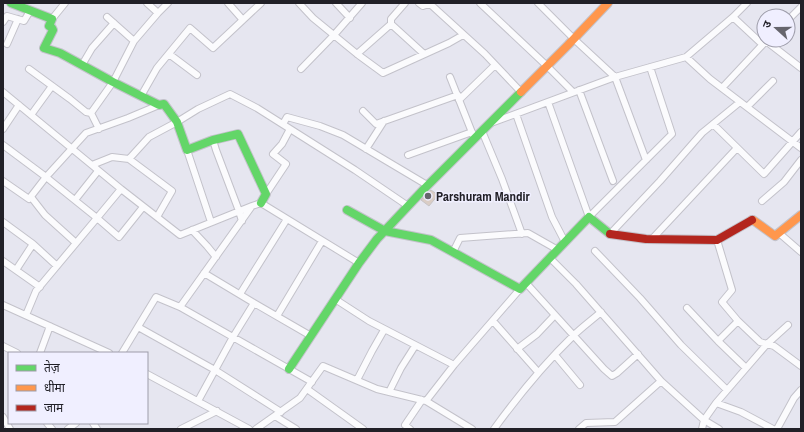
<svg xmlns="http://www.w3.org/2000/svg" width="804" height="432" font-family="'Archivo Narrow','Noto Sans Devanagari',sans-serif">
	<style>
		.building { fill: #dacdc5; stroke: #c7c4c6 }
		.lines { fill: none; stroke-linecap: round; stroke-linejoin: round }
		.street-casing { stroke: #c3c2ca; stroke-width: 8 }
		.fast-casing { stroke: #c3c2ca; stroke-width: 10 }
		.slow-casing { stroke: #c3c2ca; stroke-width: 10 }
		.jam-casing { stroke: #c3c2ca; stroke-width: 10 }
		.street { stroke: #fbfbfd; stroke-width: 6 }
		.fast { stroke: #63d668; stroke-width: 8 }
		.slow { stroke: #ff974d; stroke-width: 8 }
		.jam { stroke: #b3261e; stroke-width: 8 }
		.poi-dot { fill: #66656d; stroke: #f0efff; stroke-width: 1.5 }
		.labels { text-anchor: middle; dominant-baseline: central; stroke-width: 3; stroke-linejoin: round; paint-order: stroke }
		.poi-label { font-size: 13px; font-weight: bold; fill: #212027; stroke: #f0efff; text-anchor: start }
	</style>
	<rect width="100%" height="100%" fill="#e6e6f0"/>
	<!-- building -->
	<path class="building" d="M431,190L438,195L429,206L421,200Z"/>
	<g class="lines">
		<!-- street casing -->
		<g class="street-casing">
			<path id="street" d="M147,3L158,13
				M228,3L243,20
				M299,3L313,18L357,54L383,73L449,43L463,35
				M336,3L350,18
				M419,3L423,6L432,3
				M429,3L485,54L521,92
				M480,3L547,66L573,92
				M538,3L574,39L615,77L686,57L710,79L801,148
				M107,17L134,41
				M733,17L762,44
				M52,19L65,3
				M788,20L801,7
				M3,22L7,16L24,21L30,11
				M391,24V19L405,3
				M766,41L801,68
				M7,44L18,19
				M169,54L197,75
				M357,54L391,24L424,54
				M686,57L733,17L747,3
				M82,65L92,48L114,23
				M29,69L70,99L86,112L91,113L99,129
				M301,69L334,35L362,3
				M450,77L473,135
				M722,88L767,40
				M579,90L613,181
				M3,92L121,189L180,235L252,206
				M141,96L157,68L190,28L213,48L261,3
				M459,100L495,65
				M548,102L589,217L672,134L650,67
				M747,107L773,81
				M363,111L376,124L458,95
				M91,113L113,82L134,41L158,13L168,3
				M516,114L552,217L565,242
				M31,115L52,86
				M491,123L615,77L646,160
				M283,124L287,117L320,126L343,135L427,185
				M713,124L764,174L801,132
				M3,129L19,105
				M482,131L502,179L522,234
				M213,140L216,150L239,211L242,221
				M3,145L46,177L86,133L128,118L159,105
				M366,149L384,121
				M187,150L211,222
				M408,155L472,132
				M129,159L172,191L157,217
				M92,165L112,157L129,159L149,137L177,122L198,109L230,94L257,108L355,170L408,206
				M3,181L29,199L46,177L97,218L121,189
				M266,194L286,164L273,154L282,144L290,129
				M31,197L45,215L76,243
				M75,200L98,171
				M762,201L784,182L801,160
				M3,222L33,244L57,266
				M192,230L207,246L216,257
				M779,233L801,252
				M610,234L660,181L702,133L740,102
				M652,239L737,148
				M717,240L732,290L722,302L738,321L760,342L774,346L801,366
				M595,251L640,298L681,345L727,390
				M453,252L460,238L528,233L558,250
				M550,258L576,284L661,381
				M3,261L40,287
				M16,270L33,244
				M526,283L604,369L612,376L617,373L638,354
				M240,294L287,219
				M335,299L369,321L454,365L520,289
				M254,303L311,336
				M3,305L109,353
				M180,307L252,206L261,203L359,263
				M687,308L718,341L746,368
				M26,315L36,291L97,218L119,237L143,207
				M277,316L322,241
				M493,321L538,372
				M138,327L215,370L281,412
				M718,341L738,321
				M3,346L17,353
				M517,349L537,334L555,315
				M40,353L50,326
				M122,353L156,297L180,307L312,382
				M555,355L580,385
				M147,374L249,429
				M357,380L372,351L384,330
				M307,389L363,429
				M389,392L401,368L415,346
				M198,401L233,337L254,303L204,273
				M426,401L454,365
				M719,404L741,412L773,429
				M275,416L296,429
				M3,417L10,429
				M47,423L52,429
				M93,423L97,429
				M68,429L76,423
				M181,429L217,411
				M256,429L300,398L323,366L377,389L426,401L472,429
				M410,429L405,425L422,400
				M494,429C518,396 544,364 573,336C582,327 592,320 601,312
				M579,429L586,423L615,422L661,381L704,420L719,429
				M702,429L704,420L716,403L767,344L788,325
				M777,429L794,398L801,390"/>
		</g>
		<!-- fast casing -->
		<g class="fast-casing">
			<path id="fast" d="M11,3L52,19L49,26L52,28L53,30L44,48L60,53L113,82L159,105L164,104L177,122L187,150L213,140L238,134L266,194L261,203
				M347,210L385,231L431,240L520,289L589,217L610,234
				M289,369L359,263L377,239L425,188L521,92"/>
		</g>
		<!-- slow casing -->
		<g class="slow-casing">
			<path id="slow" d="M521,92L568,45L608,3
				M752,220H753L775,236L801,215"/>
		</g>
		<!-- jam casing -->
		<g class="jam-casing">
			<path id="jam" d="M610,234L646,239L717,240L752,220"/>
		</g>
		<!-- street -->
		<use href="#street" class="street"/>
		<!-- fast -->
		<use href="#fast" class="fast"/>
		<!-- slow -->
		<use href="#slow" class="slow"/>
		<!-- jam -->
		<use href="#jam" class="jam"/>
	</g>
	<!-- markers -->
	<circle class="poi-dot" cx="428" cy="196" r="4"/>
	<g class="labels">
		<!-- poi labels -->
		<g class="poi-label">
			<text x="436" y="196">Parshuram Mandir</text>
		</g>
	</g>
	<!-- border -->
	<rect width="804" height="432" fill="none" stroke="#212027" stroke-width="8"/>
	<!-- legend -->
	<rect x="8" y="352" width="140" height="72" fill="#f0efff" stroke="#9d9ca9"/>
	<rect x="16" y="365" width="20" height="6" fill="#63d668" stroke="#9d9ca9"/>
	<text x="44" y="372" font-size="12" fill="#212027">तेज़</text>
	<rect x="16" y="385" width="20" height="6" fill="#ff974d" stroke="#9d9ca9"/>
	<text x="44" y="392" font-size="12" fill="#212027">धीमा</text>
	<rect x="16" y="405" width="20" height="6" fill="#b3261e" stroke="#9d9ca9"/>
	<text x="44" y="412" font-size="12" fill="#212027">जाम</text>
	<!-- north arrow -->
	<g transform="translate(776 28) rotate(291)"><circle r="19" fill="#f0efff" stroke="#9d9ca9"/>
	<path d="M0-3L7 15L0 10L-7 15Z" fill="#66656d"/>
	<text y="-6" font-size="11" font-weight="bold" text-anchor="middle" fill="#212027">उ</text>
	</g>
</svg>
